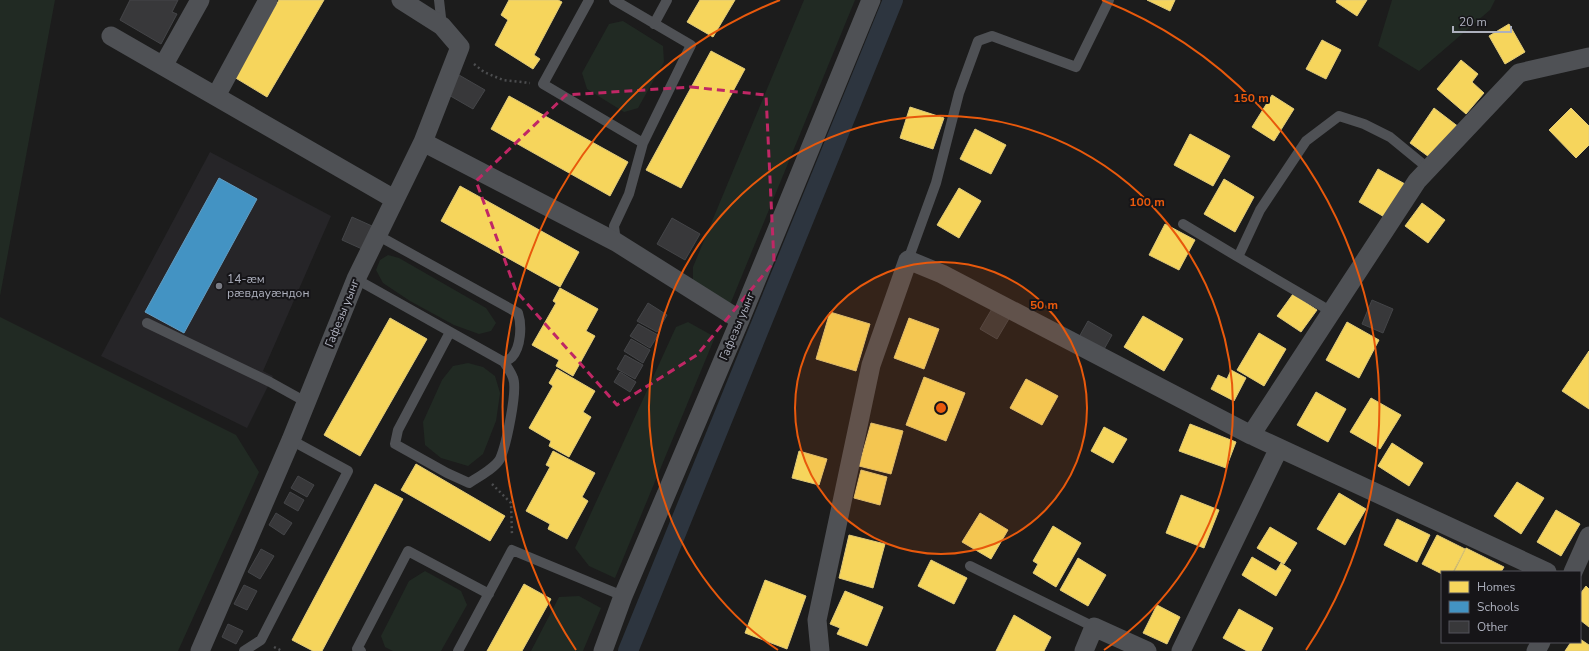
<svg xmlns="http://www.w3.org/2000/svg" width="1589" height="651" font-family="'Nunito Sans',sans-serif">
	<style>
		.built { fill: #262528 }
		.green { fill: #212a23 }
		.homes { fill: #f6d55c; stroke: #e0ca79 }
		.schools { fill: #4393c3; stroke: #639cc1 }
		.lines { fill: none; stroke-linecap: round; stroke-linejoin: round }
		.canal { stroke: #2d353f; stroke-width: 20 }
		.building { fill: #38383a; stroke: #444548 }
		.path { stroke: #4c4d4f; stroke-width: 2.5; stroke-dasharray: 2 3; stroke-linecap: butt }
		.service { stroke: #4f5155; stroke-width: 10 }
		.minor { stroke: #4f5155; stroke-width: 19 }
		.marked { fill: none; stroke: #c02765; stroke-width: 3; stroke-dasharray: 8 5; stroke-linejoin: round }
		.ring { fill: none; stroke: #e8590c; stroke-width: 2 }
		.poi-dot { fill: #7a7c85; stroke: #161518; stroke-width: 1.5 }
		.labels { text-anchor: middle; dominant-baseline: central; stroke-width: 4; stroke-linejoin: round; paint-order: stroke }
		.poi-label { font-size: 12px; fill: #adb0bd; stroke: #161518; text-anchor: start }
		.street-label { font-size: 12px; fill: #adb0bd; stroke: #161518 }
		.centre { fill: #e8590c; stroke: #161518; stroke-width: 2 }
		.ring-label { font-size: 12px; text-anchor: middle; font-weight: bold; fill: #e8590c; stroke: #161518; stroke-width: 4; stroke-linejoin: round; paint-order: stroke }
	</style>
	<rect width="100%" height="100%" fill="#1c1c1c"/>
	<!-- built -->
	<path class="built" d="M210,152L331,216L263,371L273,376L247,428L101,356Z"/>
	<!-- green -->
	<path class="green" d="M0,0H55L0,296Z
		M804,0H855L727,312L693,294V267Z
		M1392,0H1495L1490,10L1419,71L1378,46Z
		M623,21L663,46L664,62L638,108L624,112L587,89L582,73L609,24Z
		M388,255L399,258L486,308L496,323L491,331L479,334L454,325L410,301L383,283L376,270L380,260Z
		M0,317L236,435L259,472L178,651H0Z
		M688,322L715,337L615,578L589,566L575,548L676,327Z
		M468,363L483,367L495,376L500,393L496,421L483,454L468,466L441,458L425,445L423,422L442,380L453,366Z
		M425,571L461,591L467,605L441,651H393L385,647L381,636L409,581Z
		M579,596L601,608L583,651H531L559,597Z"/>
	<!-- homes -->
	<path class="homes" d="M279,0H324L267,97L234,77Z
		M509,0H558L562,2L534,55L540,59L533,69L495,45L508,20L501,15Z
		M700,0H735L713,37L687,22Z
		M1147,0H1175L1170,11Z
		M1337,0H1367L1357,16L1336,2Z
		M1509,24L1525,52L1505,64L1489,36Z
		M1322,40L1341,50L1326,79L1306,69Z
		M711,51L745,69L681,188L646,170Z
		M1461,60L1478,74L1472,82L1484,93L1466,114L1437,89Z
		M1272,95L1294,109L1274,141L1252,127Z
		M509,96L628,162L610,196L491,129Z
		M910,107L944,118L933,149L900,138Z
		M1434,108L1464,131L1440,165L1410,143Z
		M1571,108L1589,126V145L1576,158L1549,130Z
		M975,129L1006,145L991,174L960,159Z
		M1190,134L1230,156L1213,186L1174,165Z
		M1378,169L1405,184L1386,218L1359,202Z
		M1224,179L1254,197L1235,232L1204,214Z
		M460,186L579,252L560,287L441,221Z
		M959,188L981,201L959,238L937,225Z
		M1422,203L1445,220L1428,243L1405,226Z
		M1165,224L1195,240L1179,270L1149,255Z
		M560,288L598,309L586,331L595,336L573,376L556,366L559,360L532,345L556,303L553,301Z
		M1293,294L1317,310L1301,332L1277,316Z
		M830,312L870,324L856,371L816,359Z
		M1143,316L1183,339L1164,371L1124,347Z
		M390,318L427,339L360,456L324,435Z
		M909,318L939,329L924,369L894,358Z
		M1347,322L1379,340L1359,378L1326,360Z
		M1259,333L1286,349L1264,386L1237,370Z
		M1589,351V409L1562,391Z
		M557,369L595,391L583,412L591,417L569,457L549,446L551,441L529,428L553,386L549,383Z
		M1231,370L1246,378L1234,401L1211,389L1218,375L1227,379Z
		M924,377L965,393L946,441L906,425Z
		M1026,379L1058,396L1042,425L1010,408Z
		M1316,392L1346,409L1328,442L1297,425Z
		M1371,398L1401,415L1380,449L1350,432Z
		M871,423L903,431L891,474L859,466Z
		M1190,424L1236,442L1226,468L1179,451Z
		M1104,427L1127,439L1113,463L1091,451Z
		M1392,443L1423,463L1409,486L1378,466Z
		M553,451L595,473L582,497L588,501L567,539L548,529L550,524L526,511L550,467L546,465Z
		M799,451L827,459L819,485L792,478Z
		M416,464L505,516L490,541L401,490Z
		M861,470L887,477L880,505L854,498Z
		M1517,482L1544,498L1521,534L1494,516Z
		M375,484L403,499L322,651H313L292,640Z
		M1339,493L1366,509L1345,545L1317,529Z
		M1181,495L1219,510L1204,548L1166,533Z
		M1556,510L1580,524L1561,556L1537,542Z
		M980,513L1008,530L991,559L962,542Z
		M1397,519L1430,535L1417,562L1384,545Z
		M1053,526L1081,543L1056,587L1033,573L1038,564L1033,561Z
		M1270,527L1297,543L1284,564L1257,548Z
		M849,535L885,544L873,588L839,578Z
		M1437,535L1465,549L1453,572H1442V574L1422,564Z
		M1466,548L1504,567L1501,572H1454Z
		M1252,557L1276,571L1281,563L1291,570L1276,596L1242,575Z
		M1078,558L1106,575L1088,606L1060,590Z
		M931,560L967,578L954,604L918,586Z
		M765,580L806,596L787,649L745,633Z
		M524,584L551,599L522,651H487Z
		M1586,586L1589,589V627L1580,620V594Z
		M845,591L883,607L867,646L837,634L840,628L830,624Z
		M1157,605L1180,617L1167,644L1143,633Z
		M1239,609L1273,628L1261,651H1247L1223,638Z
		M1014,615L1051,637L1044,651H996Z
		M1580,639L1589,645V651H1565L1571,642H1580Z"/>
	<!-- schools -->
	<path class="schools" d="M219,178L257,199L184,333L145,312Z"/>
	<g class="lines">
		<!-- canal -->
		<path class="canal" d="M628,651L893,0"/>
	</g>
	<!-- building -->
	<path class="building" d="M130,0H178L172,12L177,14L161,44L120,20Z
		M459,75L485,90L473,109L447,94Z
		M352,217L372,226L362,249L342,240Z
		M672,218L700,234L685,260L657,244Z
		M1372,300L1393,309L1383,333L1362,324Z
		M648,303L667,315L657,332L637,321Z
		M993,307L1010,317L997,339L980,329Z
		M1088,321L1112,335L1103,351L1079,337Z
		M638,324L658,335L650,348L630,336Z
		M631,339L650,350L643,363L624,351Z
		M625,355L643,365L635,379L617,369Z
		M620,372L636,382L630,392L614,382Z
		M298,476L314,485L307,497L291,488Z
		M290,492L304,500L298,511L284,503Z
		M276,513L292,523L284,535L269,525Z
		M261,549L274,556L260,579L248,572Z
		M244,585L257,591L247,610L234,604Z
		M228,624L243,631L236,644L222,637Z"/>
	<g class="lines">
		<!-- path -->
		<path class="path" d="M474,64L484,72L503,80L530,83
			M492,484L511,503L512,536
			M274,647L282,651"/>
		<!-- service -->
		<path class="service" d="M439,0L442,26
			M589,0L543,84L643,143
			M614,0L691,45L643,143L629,194L614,226L616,242
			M654,24L667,0
			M1183,224L1238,257
			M377,235L518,313C522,325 521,347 512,357C510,359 506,361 504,362
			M908,260L936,183L959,93L978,41L992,36L1076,67L1109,0
			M356,279L504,362C507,367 511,372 513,378C518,390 506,446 500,459C494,469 478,477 469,483L447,473L395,444L398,430L450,332
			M1332,312L1238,257L1260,210L1306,141L1339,116L1364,124L1390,137L1429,169
			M147,323L270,382L306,402
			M970,566L1094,627
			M244,651L261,640L348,471L291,440
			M361,651L357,649L408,551L489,594
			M458,651L512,550L623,596"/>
		<!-- minor -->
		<path class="minor" d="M111,36L394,199
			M163,66L200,0
			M216,96L268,0
			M423,142L616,242L740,320
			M1251,435L1417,181L1519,73L1589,57
			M1573,572L1589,536
			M200,651L291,440L356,279L423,142L460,47L442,26L401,0
			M603,651L623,596L740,320L871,0
			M820,651L817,620L871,365L908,260L942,274L1251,435L1547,572
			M1084,651L1094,627L1147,651
			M1181,651L1279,448
			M1536,651L1541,642"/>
	</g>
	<!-- marked area -->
	<path class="marked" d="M691,87L766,95L774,262L697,355L617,405L516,291L476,181L566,95Z"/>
	<!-- distance rings -->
	<circle cx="941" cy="408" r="146" fill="#e8590c" fill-opacity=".12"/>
	<g class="ring">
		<circle cx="941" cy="408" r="146"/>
		<path d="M778 650A292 292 0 1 1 1104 650"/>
		<path d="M576 650A438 438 0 0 1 780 0M1102 0A438 438 0 0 1 1306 650"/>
	</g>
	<!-- markers -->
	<circle class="poi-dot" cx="219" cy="286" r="4"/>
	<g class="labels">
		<!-- poi labels -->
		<g class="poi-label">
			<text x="227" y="279">14-æм<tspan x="227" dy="14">рӕвдауӕндон</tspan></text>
		</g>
		<!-- street labels -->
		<g class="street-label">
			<text transform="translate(342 313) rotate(-68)">Гафезы уынг</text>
			<text transform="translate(737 326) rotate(-67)">Гафезы уынг</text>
		</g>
	</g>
	<circle cx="941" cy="408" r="6" class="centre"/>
	<g class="ring-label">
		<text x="1251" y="102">150 m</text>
		<text x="1147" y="206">100 m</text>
		<text x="1044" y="309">50 m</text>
	</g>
	<!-- legend -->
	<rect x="1441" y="571" width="140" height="72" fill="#161518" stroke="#52535a"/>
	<rect x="1449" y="581" width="20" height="12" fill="#f6d55c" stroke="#52535a"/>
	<text x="1477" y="591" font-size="12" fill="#adb0bd">Homes</text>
	<rect x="1449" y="601" width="20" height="12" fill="#4393c3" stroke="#52535a"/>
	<text x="1477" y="611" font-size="12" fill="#adb0bd">Schools</text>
	<rect x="1449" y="621" width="20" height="12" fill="#38383a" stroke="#52535a"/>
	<text x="1477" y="631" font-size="12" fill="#adb0bd">Other</text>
	<!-- scale -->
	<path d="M1453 26v6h58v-6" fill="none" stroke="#adb0bd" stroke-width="2"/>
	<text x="1459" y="26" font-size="12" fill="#adb0bd" stroke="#161518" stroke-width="3" paint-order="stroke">20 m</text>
</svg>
